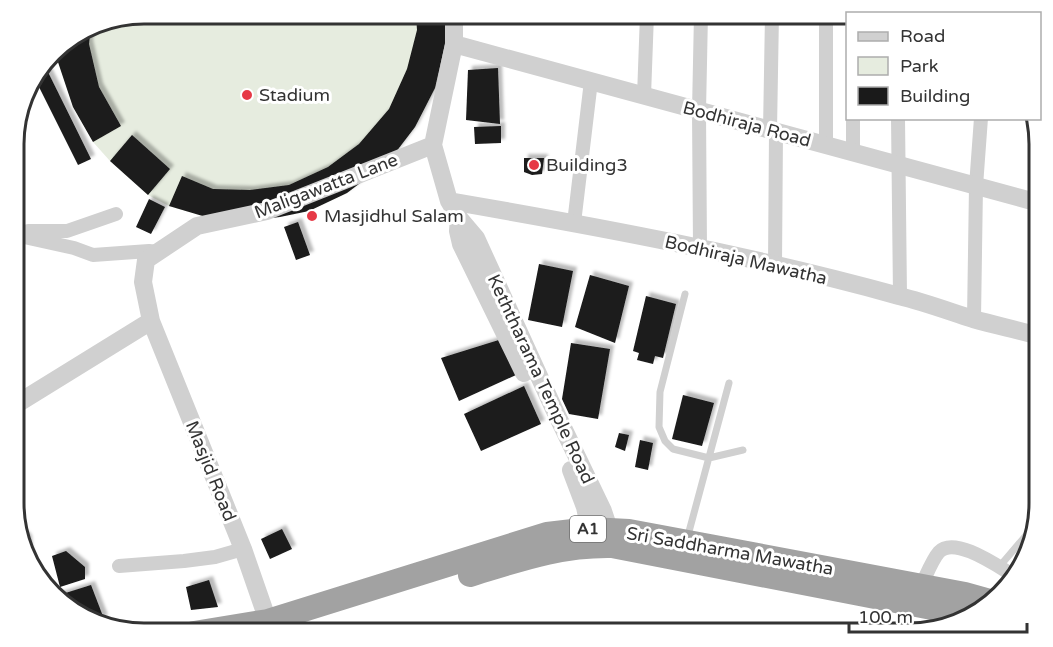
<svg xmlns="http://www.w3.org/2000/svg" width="1053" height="647" font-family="'Varela Round',sans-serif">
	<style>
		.green { fill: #e6ecdf }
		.building { fill: #1a1a1a; filter: url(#shadow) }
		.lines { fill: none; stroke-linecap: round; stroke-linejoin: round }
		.service { stroke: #d0d0d0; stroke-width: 7 }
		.minor { stroke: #d0d0d0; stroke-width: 14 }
		.tertiary { stroke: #d0d0d0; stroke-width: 18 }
		.trunk { stroke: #a2a2a2; stroke-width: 24 }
		.poi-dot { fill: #e63946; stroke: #fff; stroke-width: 2 }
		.labels { text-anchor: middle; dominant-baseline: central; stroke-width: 6; stroke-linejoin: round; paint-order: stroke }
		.shield { fill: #fff; stroke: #707070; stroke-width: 1.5 }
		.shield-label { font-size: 16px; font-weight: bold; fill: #333 }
		.poi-label { font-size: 18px; fill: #333; stroke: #fff; text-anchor: start }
		.street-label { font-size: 18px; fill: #333; stroke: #fff }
		.rim { fill: none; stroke: #333; stroke-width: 3 }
	</style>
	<defs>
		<filter id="shadow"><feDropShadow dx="4" dy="-4" stdDeviation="1.5" flood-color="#0004"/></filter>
	</defs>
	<rect width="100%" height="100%" fill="#fff"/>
	<!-- green -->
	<path class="green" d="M144,14H446L435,88L415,127L389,161L347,193L309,211L206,217L169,206L148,195L110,161L93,142L73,107L55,53L56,49L58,46L94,23Z"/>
	<!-- building -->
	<path class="building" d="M416,14H446L448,31L435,88L415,127L389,161L347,193L309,211L280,217L246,221L206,217L169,206L182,176L213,189L250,190L289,185L328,167L359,144L389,109L407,69L417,30Z
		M91,25L89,44L99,87L121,126L93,142L73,107L55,53L56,49L58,46Z
		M44,64L91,159L78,165L34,77Z
		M498,68L500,124L466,120L468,70Z
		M501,126V143L475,144L474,127Z
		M132,135L170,169L148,195L110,161Z
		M524,158H544L542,174L532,175L524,172Z
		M149,199L165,207L151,234L136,227Z
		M298,222L310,255L296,260L284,227Z
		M539,264L573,271L562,327L528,320Z
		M590,275L629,286L615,343L575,327Z
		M646,296L676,304L663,358L655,356L653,364L637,360L639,353L633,351Z
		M502,339L516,375L459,401L441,358Z
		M571,343L610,349L598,419L569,414L562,399Z
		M524,386L541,424L481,451L464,414Z
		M683,395L714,403L702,446L672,439Z
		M619,433L629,435L625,451L615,447Z
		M640,440L653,443L648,470L635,467Z
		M18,528L28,539L29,556H28Z
		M282,529L292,549L270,559L261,539Z
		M66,551L85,567V579L60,587L52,556Z
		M209,580L218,607L191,610L186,587Z
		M91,585L104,619L98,620L72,612L56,596Z"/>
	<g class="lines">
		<!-- service -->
		<path class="service" d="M685,294L660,392L659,427L665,441L673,449L709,458L743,450
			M687,539L729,383
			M999,567L1034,526"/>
		<!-- minor -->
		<path class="minor" d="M826,14V145
			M644,96L647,14
			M853,118V152
			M898,118L900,296
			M770,130L772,14
			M1035,202L1036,125
			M574,223L591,81
			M28,231H67L116,214
			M15,235L74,248L93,255L149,251L158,252
			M700,248L699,111L701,14
			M775,265L776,132
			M974,319L976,186L981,118
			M119,566L184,561L215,557L243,549
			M921,586C926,576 932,560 939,552C955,535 1000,568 1016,577"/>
		<!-- tertiary -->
		<path class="tertiary" d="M454,14V44L433,145L449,201L459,218L476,238L554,409L603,511L609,529L611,542
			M454,44L1039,203
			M449,201C600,227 751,255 899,296C924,302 948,311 973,319C995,325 1017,330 1039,336
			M459,218L458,231L461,244L524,373
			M15,405L151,321
			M571,470L585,507L592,541
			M268,621L243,549L151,321L143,282L146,260L197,226L267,211L433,145"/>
		<!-- trunk -->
		<path class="trunk" d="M470,575C519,560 560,545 612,546L973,616
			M194,633L268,621L547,534L590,529L629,531L965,594L990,601"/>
	</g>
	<!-- markers -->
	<g class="poi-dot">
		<circle cx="247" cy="95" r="6"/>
		<circle cx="534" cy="165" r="6"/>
		<circle cx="312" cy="216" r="6"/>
	</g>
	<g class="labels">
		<!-- shield labels -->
		<rect class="shield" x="570" y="516" width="36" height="26" rx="4.5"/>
		<g class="shield-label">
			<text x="588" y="529">A1</text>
		</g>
		<!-- poi labels -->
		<g class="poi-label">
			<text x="259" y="95">Stadium</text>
			<text x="546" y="165">Building3</text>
			<text x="324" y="216">Masjidhul Salam</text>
		</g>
		<!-- street labels -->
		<g class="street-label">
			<text transform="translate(747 124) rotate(15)">Bodhiraja Road</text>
			<text transform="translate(326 186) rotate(-21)">Maligawatta Lane</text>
			<text transform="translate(746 260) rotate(13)">Bodhiraja Mawatha</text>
			<text transform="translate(541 379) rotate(65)">Keththarama Temple Road</text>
			<text transform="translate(211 471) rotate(68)">Masjid Road</text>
			<text transform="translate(730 551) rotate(10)">Sri Saddharma Mawatha</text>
		</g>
	</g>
	<!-- crop -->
	<path d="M0 0H1053V647H0ZM144 24H909A120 120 0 0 1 1029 144V503A120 120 0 0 1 909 623H144A120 120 0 0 1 24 503V144A120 120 0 0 1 144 24Z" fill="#fff" fill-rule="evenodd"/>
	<path class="rim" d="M144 24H909A120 120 0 0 1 1029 144V503A120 120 0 0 1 909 623H144A120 120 0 0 1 24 503V144A120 120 0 0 1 144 24Z"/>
	<!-- legend -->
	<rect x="846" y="12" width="195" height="108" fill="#ffffff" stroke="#adadad" stroke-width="1.5"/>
	<rect x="858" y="32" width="30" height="9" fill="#d0d0d0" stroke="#adadad" stroke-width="1.5"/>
	<text x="900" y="42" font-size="18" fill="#333333">Road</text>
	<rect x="858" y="57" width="30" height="18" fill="#e6ecdf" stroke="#adadad" stroke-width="1.5"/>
	<text x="900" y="72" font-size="18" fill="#333333">Park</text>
	<rect x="858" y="87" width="30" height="18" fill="#1a1a1a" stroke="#adadad" stroke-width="1.5"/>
	<text x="900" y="102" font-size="18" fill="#333333">Building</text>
	<!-- scale -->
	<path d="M849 623v9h178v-9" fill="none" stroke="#333333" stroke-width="3"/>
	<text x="858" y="623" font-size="18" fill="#333333" stroke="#ffffff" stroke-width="4.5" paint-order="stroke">100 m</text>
</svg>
